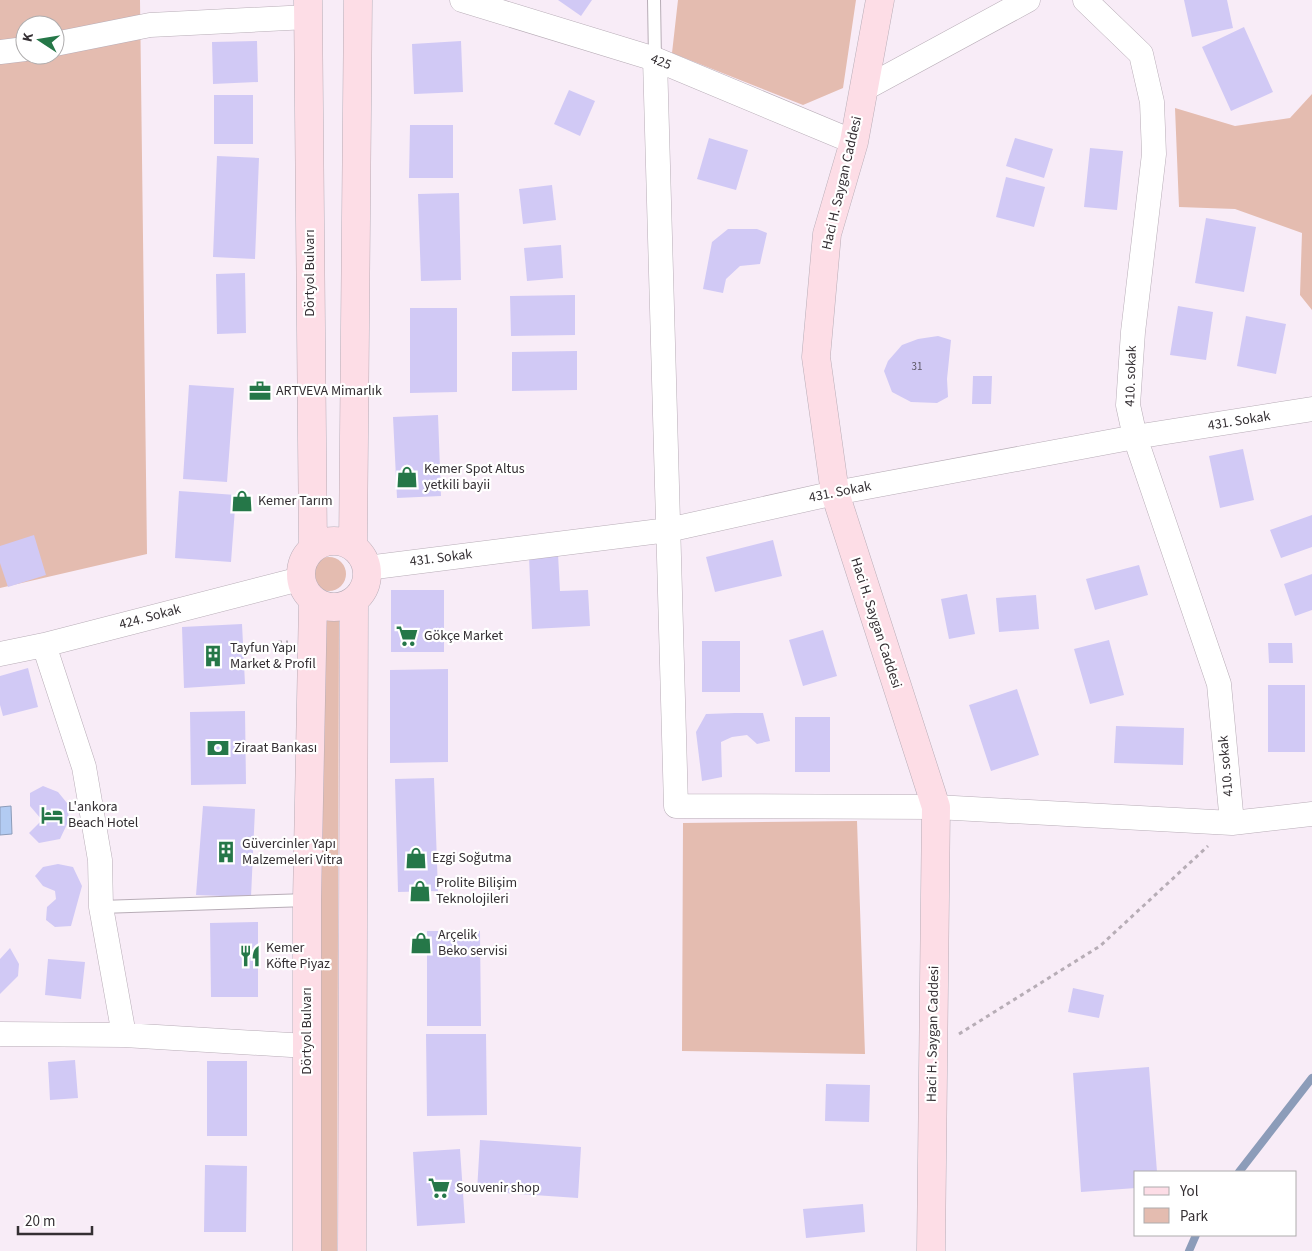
<svg xmlns="http://www.w3.org/2000/svg" width="1312" height="1251" font-family="'Source Sans 3',sans-serif">
	<style>
		.green { fill: #e4bcb0; fill-rule: evenodd }
		.water { fill: #b2cbf2; stroke: #8c9cb9 }
		.lines { fill: none; stroke-linecap: round; stroke-linejoin: round }
		.stream { stroke: #8c9cb9; stroke-width: 8 }
		.building { fill: #d1c9f5 }
		.lane-casing { stroke: #b8adb7; stroke-width: 14 }
		.street-casing { stroke: #b8adb7; stroke-width: 25 }
		.secondary-casing { stroke: #b8adb7; stroke-width: 29 }
		.path { stroke: #b7adb6; stroke-width: 3; stroke-dasharray: 4 4; stroke-linecap: butt }
		.lane { stroke: #fff; stroke-width: 12 }
		.street { stroke: #fff; stroke-width: 24 }
		.secondary { stroke: #fddde6; stroke-width: 28 }
		.labels { text-anchor: middle; dominant-baseline: central; stroke-width: 4.5; stroke-linejoin: round; paint-order: stroke }
		.number-label { font-size: 11px; fill: #5b5664 }
		.street-label { font-size: 14px; fill: #342f33; stroke: #fff }
		.poi-label { font-size: 14px; fill: #342f33; stroke: #fff; text-anchor: start }
	</style>
	<rect width="100%" height="100%" fill="#f8ecf7"/>
	<!-- green -->
	<path class="green" d="M0,0H140L147,554L0,588ZM25,25H55V55H25Z
		M678,0H856L843,88L803,105L672,53Z
		M1312,94V310L1300,295L1302,233L1235,209L1179,207L1175,108L1235,126L1290,118Z
		M312 574a17 17 0 1 1 34 0a17 17 0 1 1-34 0Z
		M318,617H339L337,1251H319Z
		M857,821L865,1054L682,1051L683,823Z"/>
	<!-- water -->
	<path class="water" d="M11,806L12,834L0,835V807Z"/>
	<g class="lines">
		<!-- stream -->
		<path class="stream" d="M1239,1172L1312,1078
			M1189,1251L1196,1235"/>
	</g>
	<!-- building -->
	<path class="building" d="M558,0H592L581,16Z
		M1184,0H1227L1233,28L1192,37Z
		M1244,27L1273,92L1231,111L1202,47Z
		M257,41L258,82L213,84L212,42Z
		M461,41L463,92L414,94L412,44Z
		M569,90L595,101L580,136L554,124Z
		M214,95H253V144H214Z
		M410,125H453V178H409Z
		M709,138L748,150L736,190L697,179Z
		M1015,138L1053,149L1044,178L1006,166Z
		M1090,148L1123,151L1117,210L1084,207Z
		M217,156L259,158L255,259L213,257Z
		M1006,177L1045,187L1034,227L996,217Z
		M552,185L556,220L523,224L519,189Z
		M459,193L461,280L421,281L418,194Z
		M1206,218L1256,227L1244,292L1195,283Z
		M728,229H757L767,233L760,264L740,266L726,279L723,293L703,289L712,242Z
		M561,245L563,278L527,281L524,248Z
		M245,273L246,333L217,334L216,274Z
		M575,295V335L511,336L510,296Z
		M1178,306L1213,312L1206,360L1170,355Z
		M410,308H457V392L410,393Z
		M1246,316L1286,324L1276,374L1237,366Z
		M938,336L951,340L947,379L948,397L937,403L911,402L892,392L884,371L888,361L902,345L918,339Z
		M577,351V390L512,391V352Z
		M973,376H992L991,404H972Z
		M189,385L234,388L227,482L183,479Z
		M438,415L441,496L397,498L393,417Z
		M1243,449L1254,500L1220,508L1209,456Z
		M179,491L236,495L231,562L175,558Z
		M1312,515V547L1281,558L1270,530Z
		M34,535L46,575L8,587L0,563V546Z
		M773,540L782,576L715,592L706,557Z
		M558,554L560,591L588,590L590,626L532,629L529,556Z
		M1139,565L1148,595L1095,610L1086,579Z
		M1312,574V610L1295,616L1284,584Z
		M391,590H444V652H391Z
		M967,594L975,634L949,639L941,599Z
		M1036,595L1039,629L999,632L996,598Z
		M242,624L245,684L184,688L182,627Z
		M823,630L837,676L803,686L789,640Z
		M1109,640L1124,695L1090,704L1074,649Z
		M702,641H740V692H702Z
		M1268,643H1292L1293,663H1269Z
		M28,668L38,707L3,716L0,705V676Z
		M448,669V762L390,763V670Z
		M1268,685H1305V752H1268Z
		M1017,689L1039,755L991,771L969,705Z
		M245,711L246,784L191,785L190,712Z
		M735,713H763L770,741L757,744L747,735L732,737L721,742L722,777L702,781L696,732L706,714Z
		M795,717H830V772H795Z
		M1116,726L1184,728L1183,765L1114,763Z
		M434,778L438,891L398,892L395,779Z
		M43,786L58,792L67,803L69,820L60,839L39,843L29,833L42,820L30,806V793Z
		M203,806L255,809L251,897L196,895Z
		M58,864L73,867L82,886L71,926L55,927L46,920L47,907L56,899L55,891L43,886L35,876L43,867Z
		M258,922V997H211L210,923Z
		M427,931H480L481,1026H427Z
		M10,948L19,964L18,976L0,994V959Z
		M48,959L85,962L81,999L45,995Z
		M1073,988L1104,995L1099,1018L1068,1012Z
		M426,1034H486L487,1115L427,1116Z
		M75,1060L78,1098L50,1100L48,1062Z
		M207,1061H247V1136H207Z
		M1149,1067L1157,1172H1136V1188L1081,1192L1073,1073Z
		M826,1084L870,1085L869,1122L825,1121Z
		M480,1140L581,1147L578,1198L477,1191Z
		M460,1149L465,1223L417,1226L413,1152Z
		M205,1165L247,1166L246,1232H204Z
		M863,1204L865,1232L806,1238L803,1209Z"/>
	<g class="lines">
		<!-- lane casing -->
		<g class="lane-casing">
			<path id="lane" d="M654,0L655,59
				M101,907L307,900"/>
		</g>
		<!-- street casing -->
		<g class="street-casing">
			<path id="street" d="M462,0L655,59L854,142
				M1085,0L1141,54L1152,102L1154,154L1133,332L1128,405L1135,437L1219,684L1232,823
				M55,44L150,25L308,17
				M0,52L25,49
				M655,59L676,806L936,807L1232,823L1312,814
				M864,89L1028,0
				M367,568L668,530L835,493L1135,437L1312,409
				M44,645L84,767L100,860L101,907L124,1035
				M0,654L44,645L300,579
				M0,1034L124,1035L307,1046"/>
		</g>
		<!-- secondary casing -->
		<g class="secondary-casing">
			<path id="secondary" d="M308,0L313,547
				M880,0L854,142L827,234L816,357L835,493L936,807L931,1251
				M301 574a33 33 0 1 1 66 0a33 33 0 1 1-66 0Z
				M353,546L358,0
				M307,1251V900L313,602
				M352,1251L354,602"/>
		</g>
		<!-- path -->
		<path class="path" d="M278,642H288
			M959,1034L1100,946L1208,846"/>
		<!-- lane -->
		<use href="#lane" class="lane"/>
		<!-- street -->
		<use href="#street" class="street"/>
		<!-- secondary -->
		<use href="#secondary" class="secondary"/>
	</g>
	<!-- icons -->
	<defs>
		<g id="office-bare" transform="scale(1.725)"><path d="M-6-3h4V-5.5h4V-3h4V5H-6ZM-1-4.5V-3h2v-1.5ZM-6 0V1H6V0Z" fill="#257748" stroke="#fff" stroke-width="2.5" paint-order="stroke"/></g>
		<g id="shop-bare" transform="scale(1.725)"><path d="M-5-2.5h2.3a2.7 3.5 0 0 1 5.4 0H5L5.5 6h-11ZM-1.5-2.5h3a1.5 2.3 0 0 0-3 0Z" fill="#257748" stroke="#fff" stroke-width="2.5" paint-order="stroke"/></g>
		<g id="supermarket-bare" transform="scale(1.725)"><path d="M-6-5.5h2.5l.6 2H6L4.5 2H-2.5L-4.4-4H-6ZM-1.5 3.2a1.3 1.3 0 1 0 .1 0ZM3 3.2a1.3 1.3 0 1 0 .1 0Z" fill="#257748" stroke="#fff" stroke-width="2.5" paint-order="stroke"/></g>
		<g id="building-bare" transform="scale(1.725)"><path d="M-4-6H4V6H1V3H-1V6H-4ZM-2.5-4.3h1.7v1.8h-1.7ZM.8-4.3h1.7v1.8H.8ZM-2.5-1h1.7V.8h-1.7ZM.8-1h1.7V.8H.8Z" fill="#257748" stroke="#fff" stroke-width="2.5" paint-order="stroke"/></g>
		<g id="bank-bare" transform="scale(1.725)"><path d="M-6-4H6V4H-6ZM0-2.3a2.3 2.3 0 1 0 0 4.6a2.3 2.3 0 1 0 0-4.6Z" fill="#257748" stroke="#fff" stroke-width="2.5" paint-order="stroke"/></g>
		<g id="hotel-bare" transform="scale(1.725)"><path d="M-6-4.5h1.5V1H6V5H4.5V3h-9V5H-6ZM-4 0a1.8 1.8 0 1 1 3.6 0ZM.5 0V-2.5h3Q6-2.5 6 0Z" fill="#257748" stroke="#fff" stroke-width="2.5" paint-order="stroke"/></g>
		<g id="restaurant-bare" transform="scale(1.725)"><path d="M-5-6h1v4h1v-4h1v4h1v-4h1v5L-1.5 .5V6h-2V.5L-5-1ZM5-6V6H3V1.5H1.5Q1.5-4 5-6Z" fill="#257748" stroke="#fff" stroke-width="2.5" paint-order="stroke"/></g>
	</defs>
	<g fill-rule="evenodd">
		<use href="#office-bare" x="260" y="391"/>
		<use href="#shop-bare" x="407" y="477"/>
		<use href="#shop-bare" x="242" y="501"/>
		<use href="#supermarket-bare" x="407" y="636"/>
		<use href="#building-bare" x="213" y="656"/>
		<use href="#bank-bare" x="218" y="748"/>
		<use href="#hotel-bare" x="52" y="815"/>
		<use href="#building-bare" x="226" y="852"/>
		<use href="#shop-bare" x="416" y="858"/>
		<use href="#shop-bare" x="420" y="891"/>
		<use href="#shop-bare" x="421" y="943"/>
		<use href="#restaurant-bare" x="250" y="956"/>
		<use href="#supermarket-bare" x="439" y="1188"/>
	</g>
	<g class="labels">
		<!-- number labels -->
		<g class="number-label">
			<text x="917" y="366">31</text>
		</g>
		<!-- street labels -->
		<g class="street-label">
			<text transform="translate(661 62) rotate(21)">425</text>
			<text transform="translate(842 183) rotate(-77)">Haci H. Saygan Caddesi</text>
			<text transform="translate(310 273) rotate(-90)">Dörtyol Bulvarı</text>
			<text transform="translate(1131 376) rotate(-88)">410. sokak</text>
			<text transform="translate(1239 421) rotate(-9)">431. Sokak</text>
			<text transform="translate(840 492) rotate(-11)">431. Sokak</text>
			<text transform="translate(441 558) rotate(-7)">431. Sokak</text>
			<text transform="translate(150 617) rotate(-15)">424. Sokak</text>
			<text transform="translate(876 623) rotate(72)">Haci H. Saygan Caddesi</text>
			<text transform="translate(1226 766) rotate(-95)">410. sokak</text>
			<text transform="translate(307 1031) rotate(-90)">Dörtyol Bulvarı</text>
			<text transform="translate(933 1034) rotate(-89)">Haci H. Saygan Caddesi</text>
		</g>
		<!-- poi labels -->
		<g class="poi-label">
			<text x="276" y="391">ARTVEVA Mimarlık</text>
			<text x="424" y="469">Kemer Spot Altus<tspan x="424" dy="16">yetkili bayii</tspan></text>
			<text x="258" y="501">Kemer Tarım</text>
			<text x="424" y="636">Gökçe Market</text>
			<text x="230" y="648">Tayfun Yapı<tspan x="230" dy="16">Market &amp; Profil</tspan></text>
			<text x="234" y="748">Ziraat Bankası</text>
			<text x="68" y="807">L'ankora<tspan x="68" dy="16">Beach Hotel</tspan></text>
			<text x="242" y="844">Güvercinler Yapı<tspan x="242" dy="16">Malzemeleri Vitra</tspan></text>
			<text x="432" y="858">Ezgi Soğutma</text>
			<text x="436" y="883">Prolite Bilişim<tspan x="436" dy="16">Teknolojileri</tspan></text>
			<text x="438" y="935">Arçelik<tspan x="438" dy="16">Beko servisi</tspan></text>
			<text x="266" y="948">Kemer<tspan x="266" dy="16">Köfte Piyaz</tspan></text>
			<text x="456" y="1188">Souvenir shop</text>
		</g>
	</g>
	<!-- legend -->
	<rect x="1134" y="1171" width="162" height="65" fill="#ffffff" stroke="#aeacad"/>
	<rect x="1144" y="1187" width="25" height="8" fill="#fddde6" stroke="#aeacad"/>
	<text x="1180" y="1196" font-size="15" fill="#342f33">Yol</text>
	<rect x="1144" y="1208" width="25" height="15" fill="#e4bcb0" stroke="#aeacad"/>
	<text x="1180" y="1221" font-size="15" fill="#342f33">Park</text>
	<!-- north arrow -->
	<g transform="translate(40 40) rotate(282)"><circle r="24" fill="#ffffff" stroke="#aeacad"/>
	<path d="M0-4L9 19L0 12L-9 19Z" fill="#257748"/>
	<text y="-8" font-size="14" font-weight="bold" text-anchor="middle" fill="#342f33">K</text>
	</g>
	<!-- scale -->
	<path d="M18 1226v8h74v-8" fill="none" stroke="#342f33" stroke-width="2.5"/>
	<text x="25" y="1226" font-size="15" fill="#342f33" stroke="#ffffff" stroke-width="4" paint-order="stroke">20 m</text>
</svg>
